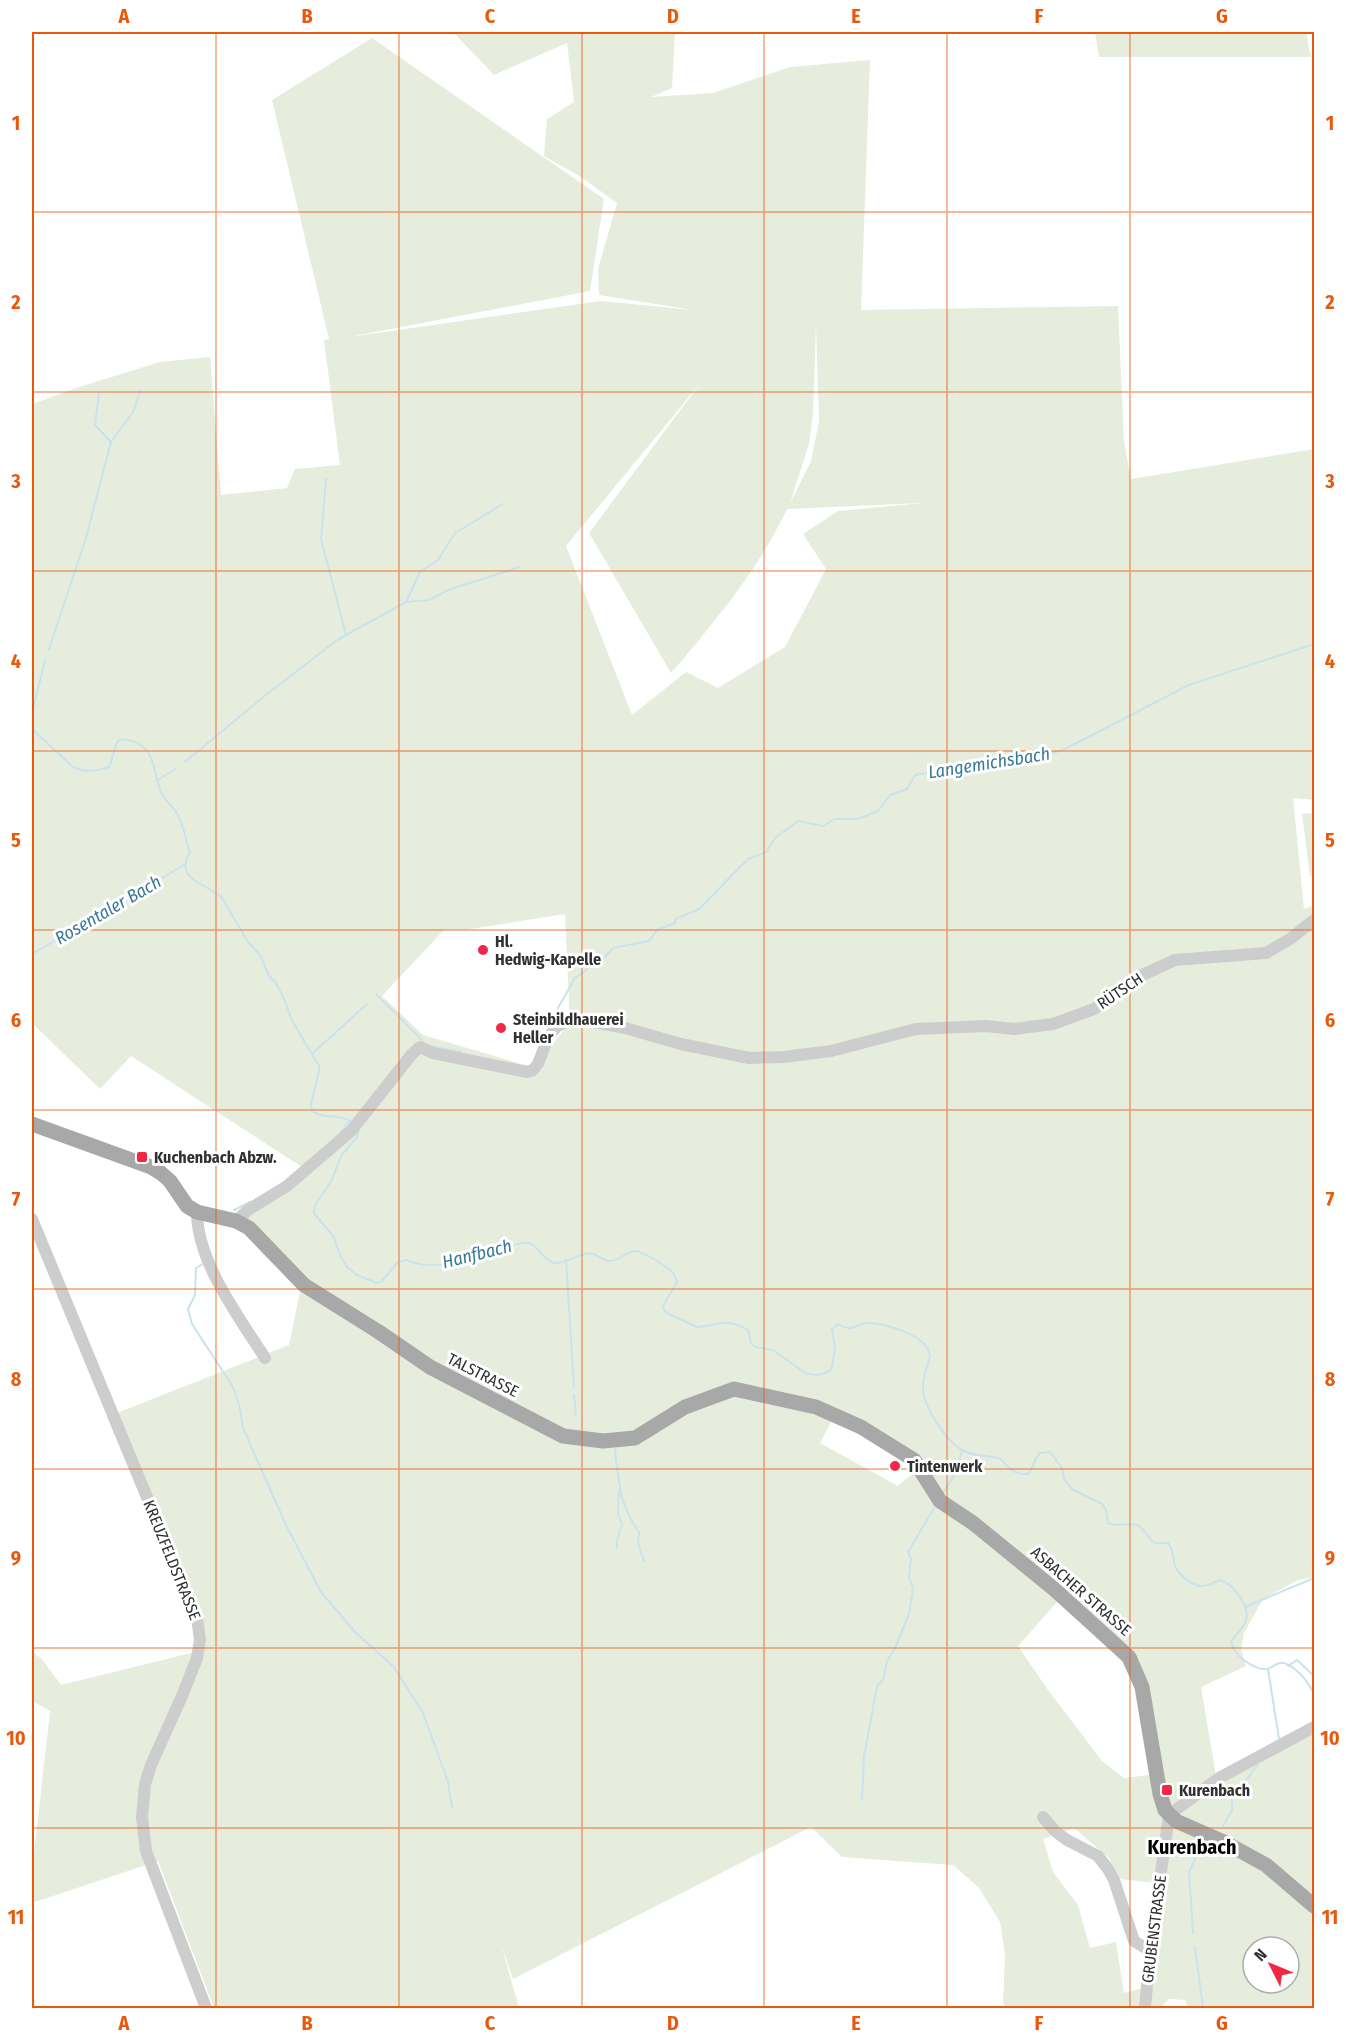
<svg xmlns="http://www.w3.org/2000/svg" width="1346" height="2040" font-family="'Fira Sans Condensed',sans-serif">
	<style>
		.green { fill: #e7eddd; fill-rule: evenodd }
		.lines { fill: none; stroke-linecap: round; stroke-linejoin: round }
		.stream { stroke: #c8e2ee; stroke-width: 2 }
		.minor { stroke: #cdcdcd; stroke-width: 12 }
		.major { stroke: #a8a8a8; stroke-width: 15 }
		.grid { fill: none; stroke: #e8590c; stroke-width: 1.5; stroke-opacity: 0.55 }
		.poi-dot { fill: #f02845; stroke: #fff; stroke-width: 2 }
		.labels { text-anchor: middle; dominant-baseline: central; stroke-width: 6; stroke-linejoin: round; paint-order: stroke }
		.poi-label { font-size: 16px; font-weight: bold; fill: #303030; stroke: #fff; text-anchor: start }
		.street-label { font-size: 16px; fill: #303030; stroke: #fff }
		.water-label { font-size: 18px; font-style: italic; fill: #387997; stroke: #fff }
		.quarter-label { font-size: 20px; font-weight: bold; fill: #000; stroke: #fff }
		.neatline { fill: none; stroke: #e8590c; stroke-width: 2 }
		.grid-label { font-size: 20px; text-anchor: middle; font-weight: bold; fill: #e8590c }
	</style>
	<rect width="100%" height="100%" fill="#fff"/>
	<!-- green -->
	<path class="green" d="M453,32H675L672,88L651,97L713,93L790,67L870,60L861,310L1118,306L1124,441L1131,479L1314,449V800L1293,798L1304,909L1314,905V1577L1298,1580L1263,1599L1244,1633L1241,1649L1246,1666L1201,1687L1216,1776L1314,1720V2008H1188L1185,2000L1169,1999L1162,2006L1163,2008H1006L1003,2003L1005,1954L1000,1922L979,1888L953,1865L842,1857L811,1827L513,1979L501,1944L519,2008H214L158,1861L32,1903V1872L50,1711L32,1701V1651L42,1659L61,1685L195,1652L194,1625L107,1417L289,1345L301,1287L237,1225L305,1169L131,1056L100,1089L32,1023V404L79,387L160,362L210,357L221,495L287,488L295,469L340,465L324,340L329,339L272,100L372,38L604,199L590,291L349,337L601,301L693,310L599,295L598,269L617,203L581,177L544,156L547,119L574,102L567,43L494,75ZM816,325L819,421L811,461L790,503L809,444L813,413ZM702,381L589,533L671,673C715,622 758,570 787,509L923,503L838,511L803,534L826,569L785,647L718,688L686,672L632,715L566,546ZM565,914L569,1001L568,1025L552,1045L542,1070L423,1035L382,996L444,930H464ZM832,1420L912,1462L916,1470L898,1486L820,1443ZM1058,1601L1122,1662L1137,1689L1149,1775L1124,1778L1102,1761L1048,1690L1018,1646ZM1074,1828L1109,1858L1120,1879L1163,1884L1151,1986L1124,1993L1116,1942L1090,1948L1078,1905L1053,1872L1043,1839ZM1253,1947H1289V1983H1253Z
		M1095,32H1306L1311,57H1099Z
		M1314,813V875L1310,876L1302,814Z"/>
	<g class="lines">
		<!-- stream -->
		<path class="stream" d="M99,393L95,425L111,442
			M326,479L321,539L346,635
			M406,602L429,600L448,590L520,567
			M49,649L85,541L111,442L133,412L140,391
			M32,713L45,660
			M32,729L73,767C86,773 96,771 109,767C112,762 115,744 118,741C122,738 127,740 132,741C158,749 152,775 162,794C166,802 175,808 179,817C184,828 186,841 190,852C173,880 207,883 222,898L248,942L260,955L269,976L276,983L286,1003L291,1019L319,1066V1071L311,1104L312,1111C324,1120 341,1113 353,1123
			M185,762L262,698L337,640L406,602L420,572L438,560L455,533L503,504
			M158,780L175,769
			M32,954L184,865
			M376,994L422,1040
			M558,1008L575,978L585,971L592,961L603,959L613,948L649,941L657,930L675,923L676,919L699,909L748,859L766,852L775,838L798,821L823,826L835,819H858L878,811L890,795L907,789L915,775L1061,751L1189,685L1314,644
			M431,1046L461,1052
			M312,1054L367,1004
			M359,1129L357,1137L341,1156L332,1180L315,1205L314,1213L333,1236L341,1257L347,1267L357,1275L377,1283L381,1282L398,1262L407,1260C425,1271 466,1261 487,1256C498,1252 510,1246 521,1243C538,1239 541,1261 555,1263C564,1264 575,1256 585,1254C597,1251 601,1261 610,1261C619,1261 626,1252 635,1251C642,1251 670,1268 674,1274C675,1277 676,1280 677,1282C673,1291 666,1298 663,1307L665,1312L697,1327C721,1326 722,1316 748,1330L751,1343L755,1347L773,1350L807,1374L818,1375L828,1372L832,1368L835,1347L832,1329L838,1324C857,1334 854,1322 869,1323C888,1324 926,1335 930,1355C928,1366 923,1375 923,1387C922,1405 947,1443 964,1451C976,1457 989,1455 1001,1459C1009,1469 1015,1475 1028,1474C1034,1467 1034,1459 1040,1453L1050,1452L1062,1468L1064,1479L1072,1489L1102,1504L1106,1510L1108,1523C1118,1528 1127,1522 1137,1525C1145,1528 1147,1538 1155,1543H1168C1174,1549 1172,1557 1175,1566C1179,1575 1192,1586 1202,1586C1209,1586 1214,1582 1221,1580C1234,1585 1250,1606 1246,1620C1244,1628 1236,1635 1231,1641C1232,1654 1253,1670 1267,1669C1273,1668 1277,1661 1284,1663C1298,1668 1308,1682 1314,1694
			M340,1133L349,1121
			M234,1210L250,1202
			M566,1260L574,1386
			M203,1264L196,1268L195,1295L188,1309L192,1324L233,1387L240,1408L243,1428L286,1525L321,1592L355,1632L394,1667L423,1713L448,1782L452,1808
			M574,1395L576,1416
			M615,1449C619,1483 619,1504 639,1532L638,1543L644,1561
			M943,1493L954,1475L962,1452
			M617,1548V1540L622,1525L618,1513L619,1492
			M1245,1607L1314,1578
			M1288,1666L1297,1660L1314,1676
			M1268,1669L1279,1739
			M862,1800L864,1757L877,1686L883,1680L887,1661L895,1648L909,1614L913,1588L909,1578L911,1559L908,1552L934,1508
			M1223,1826L1232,1810V1799L1258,1764
			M1193,1933L1189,1872L1199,1850L1209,1849
			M1195,1947L1203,2008"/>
		<!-- minor -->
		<path class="minor" d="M197,1212C197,1262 239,1317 265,1358
			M32,1219L197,1618L200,1640L197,1658L182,1696L151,1765L145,1784L142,1817L146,1851L206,2008
			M236,1221L248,1210L287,1186L351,1131L412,1054L420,1047L433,1053L527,1072L533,1070L538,1064L548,1038L556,1027L567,1021L579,1019L625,1028L681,1044L749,1058L783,1057L831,1051L916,1029L986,1026L1014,1029L1053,1024L1094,1009L1138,977L1175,960L1266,953L1290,939L1314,920
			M1043,1817L1055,1831L1067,1840L1098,1856L1108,1869L1114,1880L1134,1941L1150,1951
			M1145,2008L1150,1951L1169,1815L1219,1778L1314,1727"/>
		<!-- major -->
		<path class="major" d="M32,1124L151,1167L161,1173L170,1181L187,1206L197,1212L236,1221L249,1228L304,1285L379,1332L430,1367L563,1436L603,1441L635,1438L685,1407L734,1389L816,1407L861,1427L914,1460L940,1501L973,1523L1054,1589L1129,1657L1142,1687L1160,1794L1165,1810L1176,1821L1224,1842L1266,1865L1314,1906"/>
	</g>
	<!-- grid -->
	<path class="grid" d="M216,32V2008M399,32V2008M582,32V2008M764,32V2008M947,32V2008M1130,32V2008M32,212H1314M32,392H1314M32,571H1314M32,751H1314M32,930H1314M32,1110H1314M32,1289H1314M32,1469H1314M32,1648H1314M32,1828H1314"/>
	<!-- markers -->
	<g class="poi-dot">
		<circle cx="483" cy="950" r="6"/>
		<circle cx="501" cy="1028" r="6"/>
		<rect x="136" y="1151" width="12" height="12" rx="3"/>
		<circle cx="895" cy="1466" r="6"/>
		<rect x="1161" y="1784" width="12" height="12" rx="3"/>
	</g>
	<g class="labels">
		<!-- poi labels -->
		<g class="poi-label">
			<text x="495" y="941">Hl.<tspan x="495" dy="18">Hedwig-Kapelle</tspan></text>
			<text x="513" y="1019">Steinbildhauerei<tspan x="513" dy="18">Heller</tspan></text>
			<text x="154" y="1157">Kuchenbach Abzw.</text>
			<text x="907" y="1466">Tintenwerk</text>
			<text x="1179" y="1790">Kurenbach</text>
		</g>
		<!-- street labels -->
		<g class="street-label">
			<text transform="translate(1120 991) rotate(-34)">RÜTSCH</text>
			<text transform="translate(483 1375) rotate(27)">TALSTRASSE</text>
			<text transform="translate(172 1560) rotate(68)">KREUZFELDSTRASSE</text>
			<text transform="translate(1081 1591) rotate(41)">ASBACHER STRASSE</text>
			<text transform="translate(1154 1929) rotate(-83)">GRUBENSTRASSE</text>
		</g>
		<!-- water labels -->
		<g class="water-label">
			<text transform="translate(989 763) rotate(-9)">Langemichsbach</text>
			<text transform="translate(108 910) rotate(-30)">Rosentaler Bach</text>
			<text transform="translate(477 1254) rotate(-14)">Hanfbach</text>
		</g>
		<!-- quarter labels -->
		<g class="quarter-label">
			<text x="1192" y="1847">Kurenbach</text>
		</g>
	</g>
	<!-- border -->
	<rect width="1346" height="2040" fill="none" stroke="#ffffff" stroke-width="66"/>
	<!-- north arrow -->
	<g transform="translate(1271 1965) rotate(313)"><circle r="28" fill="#ffffff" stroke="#acacac" stroke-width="1.5"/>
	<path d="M0-4.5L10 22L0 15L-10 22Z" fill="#f02845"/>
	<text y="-9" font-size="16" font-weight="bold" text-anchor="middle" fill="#303030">N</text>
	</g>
	<rect x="33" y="33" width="1280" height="1974" class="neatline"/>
	<g class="grid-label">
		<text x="124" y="23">A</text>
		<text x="307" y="23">B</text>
		<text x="490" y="23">C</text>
		<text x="673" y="23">D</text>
		<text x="856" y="23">E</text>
		<text x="1039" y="23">F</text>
		<text x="1222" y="23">G</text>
		<text x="16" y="130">1</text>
		<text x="1330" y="130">1</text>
		<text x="16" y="309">2</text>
		<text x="1330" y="309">2</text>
		<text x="16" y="488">3</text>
		<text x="1330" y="488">3</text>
		<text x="16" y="668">4</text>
		<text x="1330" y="668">4</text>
		<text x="16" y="847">5</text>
		<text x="1330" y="847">5</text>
		<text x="16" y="1027">6</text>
		<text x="1330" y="1027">6</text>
		<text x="16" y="1206">7</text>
		<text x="1330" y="1206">7</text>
		<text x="16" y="1386">8</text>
		<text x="1330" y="1386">8</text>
		<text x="16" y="1565">9</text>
		<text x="1330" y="1565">9</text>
		<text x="16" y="1745">10</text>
		<text x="1330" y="1745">10</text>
		<text x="16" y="1924">11</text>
		<text x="1330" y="1924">11</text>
		<text x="124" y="2030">A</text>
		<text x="307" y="2030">B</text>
		<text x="490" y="2030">C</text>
		<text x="673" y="2030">D</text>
		<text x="856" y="2030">E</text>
		<text x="1039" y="2030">F</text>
		<text x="1222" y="2030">G</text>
	</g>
</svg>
